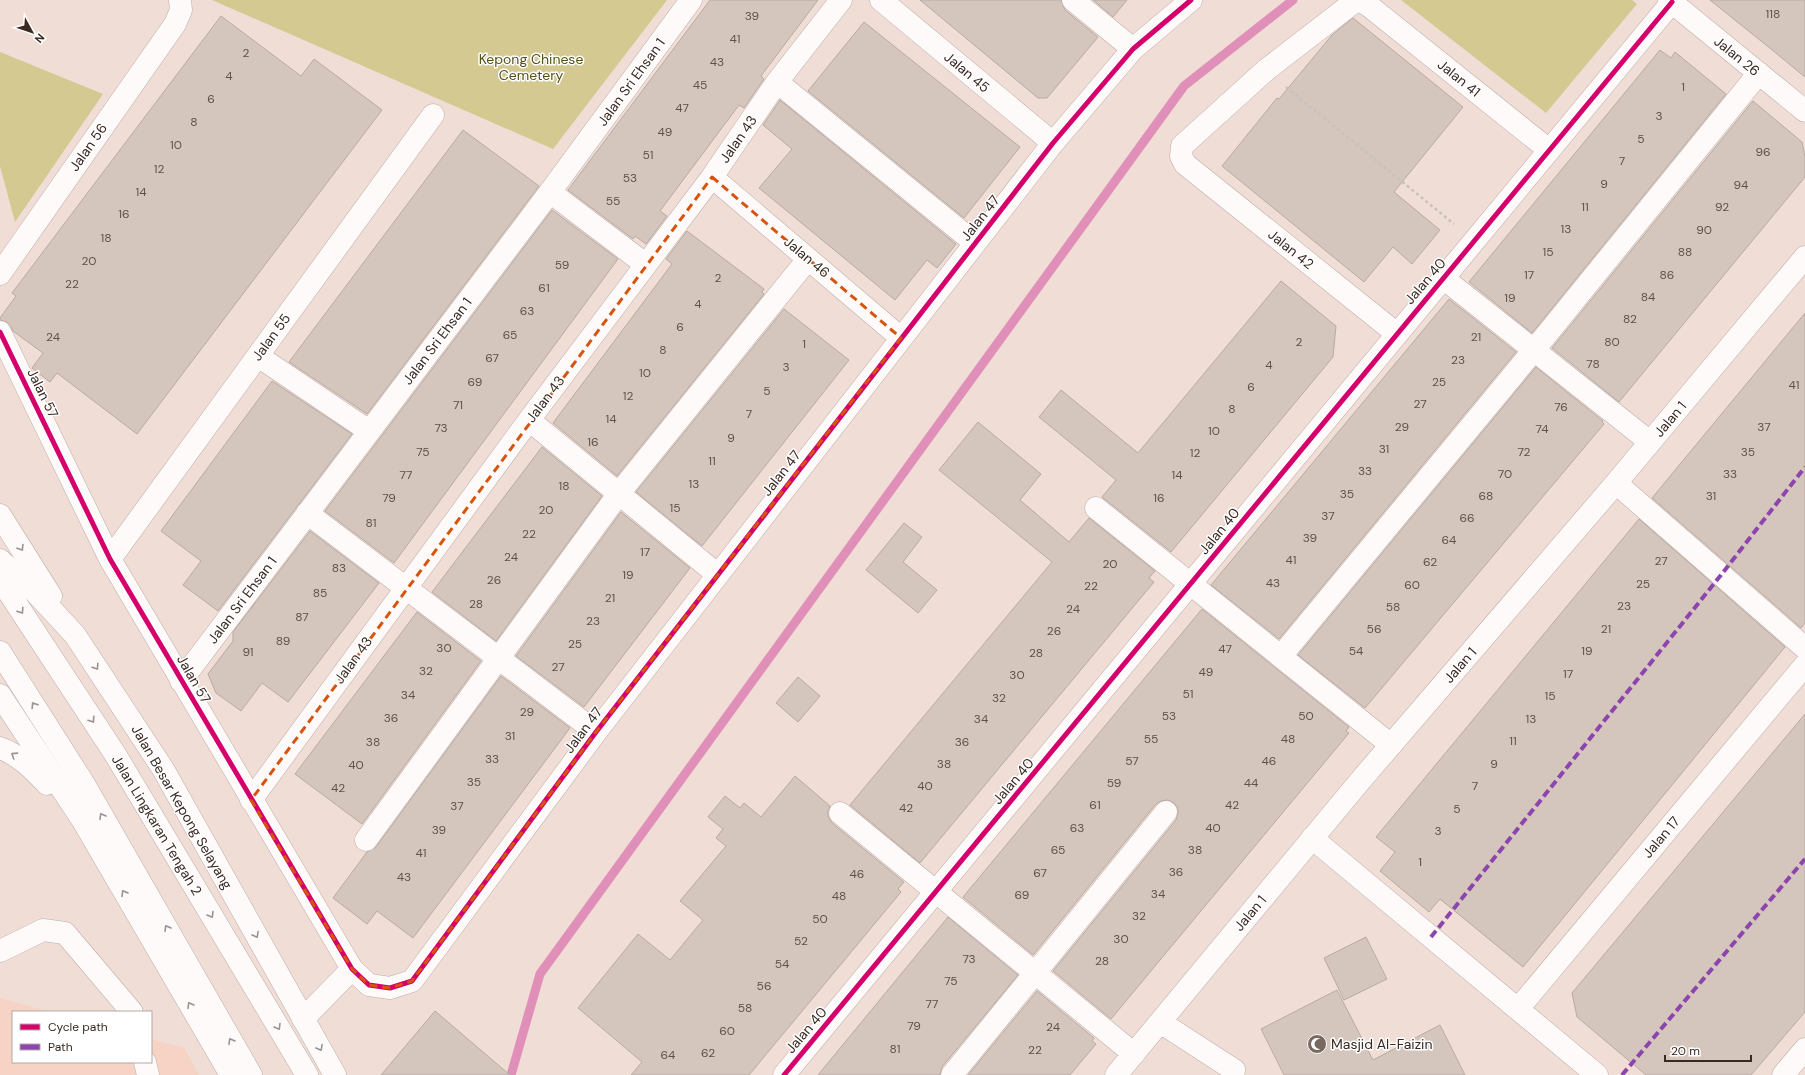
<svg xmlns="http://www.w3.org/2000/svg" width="1805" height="1075" font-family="'DM Sans',sans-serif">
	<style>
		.built { fill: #f6d3c4 }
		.green { fill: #d4c990 }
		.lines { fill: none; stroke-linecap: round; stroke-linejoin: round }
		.stream { stroke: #e08fb9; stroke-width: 9 }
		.building { fill: #d4c6bd; stroke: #b8aaa2 }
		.minor-casing { stroke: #bcada7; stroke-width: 23 }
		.major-casing { stroke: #bcada7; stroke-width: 23 }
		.highway-casing { stroke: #bcada7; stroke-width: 23 }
		.path { stroke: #c8c2bf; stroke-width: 2.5; stroke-dasharray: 3 3; stroke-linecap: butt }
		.minor { stroke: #fdfaf9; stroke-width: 22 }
		.major { stroke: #fdfaf9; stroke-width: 22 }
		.highway { stroke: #fdfaf9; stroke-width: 22 }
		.quiet { stroke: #8e44ad; stroke-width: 4; stroke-dasharray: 8 4; stroke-linecap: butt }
		.cycleway-casing { stroke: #fff; stroke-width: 8 }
		.cycleway { stroke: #d6006c; stroke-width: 5 }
		.oneway { stroke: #9b928e }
		.marked { fill: none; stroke: #d6540e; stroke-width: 3; stroke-dasharray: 8 5; stroke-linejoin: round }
		.labels { text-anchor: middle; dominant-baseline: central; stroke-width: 3; stroke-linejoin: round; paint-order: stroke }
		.number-label { font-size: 12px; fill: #605049 }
		.street-label { font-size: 14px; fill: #392922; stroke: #fff }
		.park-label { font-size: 14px; fill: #55511c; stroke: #fff }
		.poi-label { font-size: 14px; fill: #392922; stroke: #fff; text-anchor: start }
	</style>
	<rect width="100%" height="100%" fill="#f0ddd6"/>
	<!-- built -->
	<path class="built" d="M0,998L50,1012H13V1062H151V1039L184,1048L199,1075H0Z"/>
	<!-- green -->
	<path class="green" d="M212,0H667L553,149Z
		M1401,0H1632L1637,4L1546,113Z
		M0,52L103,94L15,222L0,166Z"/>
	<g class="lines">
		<!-- stream -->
		<path class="stream" d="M511,1075L540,974L1184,86L1293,0"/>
	</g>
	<!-- building -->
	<path class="building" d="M710,0H818L761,76L764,79L744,108L739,105L660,211L667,216L646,244L635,236L633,239L568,190Z
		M920,0H1061L1065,10L1098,37L1047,98H1038Z
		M1093,0H1127L1113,17Z
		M1710,0H1805V77L1766,45Z
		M221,16L301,76L314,59L382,110L137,434L57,373L50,382L32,368L43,353L13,331L7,322L0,320V318L16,296L12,293Z
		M1353,18L1463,107L1394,192L1440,230L1412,264L1393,247L1364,282L1222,166L1277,98L1279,99L1332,35Z
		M864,22L1020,147L964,218L808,91Z
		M1660,50L1671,58L1675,52L1726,94L1532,333L1469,282Z
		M780,100L956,244L937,268L927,260L895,300L759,188L792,149L763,125Z
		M1753,101L1802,142L1805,157V177L1619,402L1552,348Z
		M463,130L539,186L367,414L289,362Z
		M552,210L618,259L394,563L325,511Z
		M687,231L764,289L762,292L764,294L617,476L553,423L672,264L666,259Z
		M1281,281L1336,326L1333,357L1171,552L1102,497L1116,480L1039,417L1061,390L1138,453Z
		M1449,299L1516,352L1279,639L1211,585Z
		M784,309L849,360L702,546L636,492Z
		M1805,313V623L1801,628L1652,498Z
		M1536,367L1603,421L1602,422L1604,424L1365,708L1298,655Z
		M272,381L352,434L218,611L183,585L201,561L161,531Z
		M978,422L1041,474L1020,500L1069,542L1089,518L1155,571L1149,578L1154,582L920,863L850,805L1052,562L939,470Z
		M542,447L602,496L496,641L432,592Z
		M621,512L690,568L584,707L516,656Z
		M1639,519L1785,647L1523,967L1440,899L1429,912L1380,871L1395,852L1376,837Z
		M904,523L922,537L903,562L937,590L918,613L866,570Z
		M310,531L379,583L288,702L262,683L241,711L216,693L208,674L233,641V632Z
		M1202,609L1349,727L1346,731L1349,733L1111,1019L1053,971L1176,820L1178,814V808L1174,803L1168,800L1161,801L1156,804L1033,955L963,897Z
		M417,612L481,661L362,824L295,774Z
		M501,676L570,728L413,938L377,911L367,924L333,898L367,852L376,847Z
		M798,677L820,696L798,722L776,703Z
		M1805,714V1012L1751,1075H1646L1577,1017L1572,993Z
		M795,776L830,806L828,811V817L832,823L904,882L898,889L901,892L749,1075H631L642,1062L578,1008L638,934L670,960L703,920L680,901L726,846L716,838L723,829L708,817L725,796L740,808L744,803L761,817Z
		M948,917L1018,975L942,1067L940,1075H818Z
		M1366,937L1387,979L1344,1000L1324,958Z
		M1337,990L1373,1060L1440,1025L1465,1075H1284L1261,1029Z
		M1037,991L1094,1038L1092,1041L1096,1044L1070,1075H968Z
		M435,1011L510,1075H381Z"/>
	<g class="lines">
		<!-- minor casing -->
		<g class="minor-casing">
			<path id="minor" d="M881,0L1053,143
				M1073,0L1133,49
				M1669,0L1805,111
				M777,82L975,243
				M712,177L901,338
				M550,192L645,264
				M0,274L175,24L181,10L180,0
				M1443,278L1650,442
				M0,332L110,559L352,969L369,985L390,988L412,981L596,732L1053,143L1133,49L1191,0
				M1397,334L1185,164L1181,156L1182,146L1266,70L1354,2L1361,1L1369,6L1549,150
				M258,356L369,431
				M529,420L718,575
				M1616,483L1805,648
				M1096,508L1391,745
				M307,513L596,732
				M110,559L433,115
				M1281,656L1534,350L1759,73
				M181,681L550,192L691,0
				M251,800L529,420L712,177L777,82L841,0
				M840,813L1134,1054
				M1312,838L1597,1075
				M366,840L620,492L808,259
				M0,951L43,930L65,933L132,1012
				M1518,1009L1805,665
				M303,1019L352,969
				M1160,1022L1234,1070L1233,1075
				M145,1062L148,1075
				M784,1075L1672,2
				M952,1075L1166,812
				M1116,1075L1360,781L1616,483L1805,257
				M1783,1075L1805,1049"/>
		</g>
		<!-- major casing -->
		<g class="major-casing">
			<path id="major" d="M0,515L51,596
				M0,560L36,593L75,635L163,769L335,1075
				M0,695L83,821L231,1075
				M0,748C19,755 33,769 47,784"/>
		</g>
		<!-- highway casing -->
		<g class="highway-casing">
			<path id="highway" d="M0,579L115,754L307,1075
				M0,652L84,784L251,1075"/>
		</g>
		<!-- path -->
		<path class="path" d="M1286,87L1454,224"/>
		<!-- minor -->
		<use href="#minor" class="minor"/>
		<!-- major -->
		<use href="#major" class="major"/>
		<!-- highway -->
		<use href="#highway" class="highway"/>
		<!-- quiet -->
		<path class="quiet" d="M1431,937L1721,575L1805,467
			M1622,1075L1805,859"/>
		<!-- cycleway casing -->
		<g class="cycleway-casing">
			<path id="cycleway" d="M0,332L110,559L352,969L369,985L390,988L412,981L596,732L1053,143L1133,49L1191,0
				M784,1075L1672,2"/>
		</g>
		<!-- cycleway -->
		<use href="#cycleway" class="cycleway"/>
	</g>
	<!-- one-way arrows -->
	<defs><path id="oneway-chevron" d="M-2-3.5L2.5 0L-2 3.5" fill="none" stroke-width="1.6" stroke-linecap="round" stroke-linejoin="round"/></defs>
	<g class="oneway">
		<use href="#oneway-chevron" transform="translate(21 548) rotate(58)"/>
		<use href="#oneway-chevron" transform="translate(21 611) rotate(57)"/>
		<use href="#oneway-chevron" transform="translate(96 667) rotate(57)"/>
		<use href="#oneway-chevron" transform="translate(34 705) rotate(-122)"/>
		<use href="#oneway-chevron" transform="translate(92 720) rotate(57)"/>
		<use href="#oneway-chevron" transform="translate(14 755) rotate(-147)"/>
		<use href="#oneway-chevron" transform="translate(102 816) rotate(-120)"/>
		<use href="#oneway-chevron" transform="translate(124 893) rotate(-120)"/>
		<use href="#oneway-chevron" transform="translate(211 915) rotate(59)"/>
		<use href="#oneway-chevron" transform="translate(167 928) rotate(-120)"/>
		<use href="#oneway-chevron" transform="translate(256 935) rotate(61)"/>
		<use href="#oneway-chevron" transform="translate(190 1005) rotate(-120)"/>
		<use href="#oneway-chevron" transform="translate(278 1027) rotate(59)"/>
		<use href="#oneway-chevron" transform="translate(231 1041) rotate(-120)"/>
		<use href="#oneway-chevron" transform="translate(320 1048) rotate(61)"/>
	</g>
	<!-- marked area -->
	<path class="marked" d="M712,177L901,338L596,732L412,981L390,988L369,985L352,969L251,800Z"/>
	<!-- icons -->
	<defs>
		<g id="mosque-disc" transform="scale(1)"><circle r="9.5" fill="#796861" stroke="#fff"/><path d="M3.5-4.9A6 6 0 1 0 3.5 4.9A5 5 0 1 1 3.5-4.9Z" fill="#fff"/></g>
	</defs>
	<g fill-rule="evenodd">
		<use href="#mosque-disc" x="1317" y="1044"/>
	</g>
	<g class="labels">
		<!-- number labels -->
		<g class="number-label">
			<text x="1773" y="14">118</text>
			<text x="752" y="16">39</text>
			<text x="735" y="39">41</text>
			<text x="246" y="53">2</text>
			<text x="717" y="62">43</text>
			<text x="229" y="76">4</text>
			<text x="700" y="85">45</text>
			<text x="1683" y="87">1</text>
			<text x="211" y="99">6</text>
			<text x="682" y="108">47</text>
			<text x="1659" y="116">3</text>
			<text x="194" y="122">8</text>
			<text x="665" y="132">49</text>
			<text x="1641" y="139">5</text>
			<text x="176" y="145">10</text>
			<text x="1763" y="152">96</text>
			<text x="648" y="155">51</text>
			<text x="1622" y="161">7</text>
			<text x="159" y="169">12</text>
			<text x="630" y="178">53</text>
			<text x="1604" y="184">9</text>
			<text x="1741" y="185">94</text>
			<text x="141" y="192">14</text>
			<text x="613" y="201">55</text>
			<text x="1585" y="207">11</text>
			<text x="1722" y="207">92</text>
			<text x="124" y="214">16</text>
			<text x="1566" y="229">13</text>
			<text x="1704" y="230">90</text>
			<text x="106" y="238">18</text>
			<text x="1548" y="252">15</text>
			<text x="1685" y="252">88</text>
			<text x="89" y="261">20</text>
			<text x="562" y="265">59</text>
			<text x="1529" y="275">17</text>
			<text x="1667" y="275">86</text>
			<text x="718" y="278">2</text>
			<text x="72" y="284">22</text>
			<text x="544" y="288">61</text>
			<text x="1648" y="297">84</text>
			<text x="1510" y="298">19</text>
			<text x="698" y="304">4</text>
			<text x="527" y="311">63</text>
			<text x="1630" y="319">82</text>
			<text x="680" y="327">6</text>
			<text x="510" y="335">65</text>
			<text x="53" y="337">24</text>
			<text x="1476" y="337">21</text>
			<text x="1299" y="342">2</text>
			<text x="1612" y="342">80</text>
			<text x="804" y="344">1</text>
			<text x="663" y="350">8</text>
			<text x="492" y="358">67</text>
			<text x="1458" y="360">23</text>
			<text x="1593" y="364">78</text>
			<text x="1269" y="365">4</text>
			<text x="786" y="367">3</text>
			<text x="645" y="373">10</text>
			<text x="475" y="382">69</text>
			<text x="1439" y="382">25</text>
			<text x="1794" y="385">41</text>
			<text x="1251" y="387">6</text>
			<text x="767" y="391">5</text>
			<text x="628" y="396">12</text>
			<text x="1420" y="404">27</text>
			<text x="458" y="405">71</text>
			<text x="1561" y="407">76</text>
			<text x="1232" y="409">8</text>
			<text x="749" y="414">7</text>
			<text x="611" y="419">14</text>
			<text x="1402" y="427">29</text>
			<text x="1764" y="427">37</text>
			<text x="441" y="428">73</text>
			<text x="1542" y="429">74</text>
			<text x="1214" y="431">10</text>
			<text x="731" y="438">9</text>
			<text x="593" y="442">16</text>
			<text x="1384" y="449">31</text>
			<text x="423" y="452">75</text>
			<text x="1524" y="452">72</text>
			<text x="1748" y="452">35</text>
			<text x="1195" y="453">12</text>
			<text x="712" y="461">11</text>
			<text x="1365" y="471">33</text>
			<text x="1505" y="474">70</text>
			<text x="1730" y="474">33</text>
			<text x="406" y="475">77</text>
			<text x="1177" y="475">14</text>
			<text x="694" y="484">13</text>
			<text x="564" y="486">18</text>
			<text x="1347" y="494">35</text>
			<text x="1486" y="496">68</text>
			<text x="1711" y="496">31</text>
			<text x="389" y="498">79</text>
			<text x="1159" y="498">16</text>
			<text x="675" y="508">15</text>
			<text x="546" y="510">20</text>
			<text x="1328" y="516">37</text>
			<text x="1467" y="518">66</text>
			<text x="371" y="523">81</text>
			<text x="529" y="534">22</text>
			<text x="1310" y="538">39</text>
			<text x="1449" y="540">64</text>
			<text x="645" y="552">17</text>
			<text x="511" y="557">24</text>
			<text x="1291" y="560">41</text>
			<text x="1661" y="561">27</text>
			<text x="1430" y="562">62</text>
			<text x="1110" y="564">20</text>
			<text x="339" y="568">83</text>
			<text x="628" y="575">19</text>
			<text x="494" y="580">26</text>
			<text x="1273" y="583">43</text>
			<text x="1643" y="584">25</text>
			<text x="1412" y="585">60</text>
			<text x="1091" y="586">22</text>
			<text x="320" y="593">85</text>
			<text x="610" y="598">21</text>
			<text x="476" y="604">28</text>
			<text x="1624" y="606">23</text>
			<text x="1393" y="607">58</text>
			<text x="1073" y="609">24</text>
			<text x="302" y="617">87</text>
			<text x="593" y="621">23</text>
			<text x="1374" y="629">56</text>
			<text x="1606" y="629">21</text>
			<text x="1054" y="631">26</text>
			<text x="283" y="641">89</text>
			<text x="575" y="644">25</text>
			<text x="444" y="648">30</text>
			<text x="1225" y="649">47</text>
			<text x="1356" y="651">54</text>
			<text x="1587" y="651">19</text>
			<text x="248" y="652">91</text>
			<text x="1036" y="653">28</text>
			<text x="558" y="667">27</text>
			<text x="426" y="671">32</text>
			<text x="1206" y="672">49</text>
			<text x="1568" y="674">17</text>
			<text x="1017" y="675">30</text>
			<text x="1188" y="694">51</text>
			<text x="408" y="695">34</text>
			<text x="1550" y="696">15</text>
			<text x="999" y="698">32</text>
			<text x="527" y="712">29</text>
			<text x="1169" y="716">53</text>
			<text x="1306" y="716">50</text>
			<text x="391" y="718">36</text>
			<text x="981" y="719">34</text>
			<text x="1531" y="719">13</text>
			<text x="510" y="736">31</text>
			<text x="1151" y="739">55</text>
			<text x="1288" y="739">48</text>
			<text x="1513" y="741">11</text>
			<text x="373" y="742">38</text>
			<text x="962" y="742">36</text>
			<text x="492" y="759">33</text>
			<text x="1132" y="761">57</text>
			<text x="1269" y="761">46</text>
			<text x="944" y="764">38</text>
			<text x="1494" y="764">9</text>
			<text x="356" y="765">40</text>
			<text x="474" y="782">35</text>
			<text x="1114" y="783">59</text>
			<text x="1251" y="783">44</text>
			<text x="925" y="786">40</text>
			<text x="1475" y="786">7</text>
			<text x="338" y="788">42</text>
			<text x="1095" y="805">61</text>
			<text x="1232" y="805">42</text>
			<text x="457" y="806">37</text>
			<text x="906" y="808">42</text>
			<text x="1457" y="809">5</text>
			<text x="1077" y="828">63</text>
			<text x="1213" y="828">40</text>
			<text x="439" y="830">39</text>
			<text x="1438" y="831">3</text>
			<text x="1058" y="850">65</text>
			<text x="1195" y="850">38</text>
			<text x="421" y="853">41</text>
			<text x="1420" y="862">1</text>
			<text x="1176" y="872">36</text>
			<text x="1040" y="873">67</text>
			<text x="857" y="874">46</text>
			<text x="404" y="877">43</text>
			<text x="1158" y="894">34</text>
			<text x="1022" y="895">69</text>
			<text x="839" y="896">48</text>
			<text x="1139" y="916">32</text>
			<text x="820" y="919">50</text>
			<text x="1121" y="939">30</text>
			<text x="801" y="941">52</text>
			<text x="969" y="959">73</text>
			<text x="1102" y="961">28</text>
			<text x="782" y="964">54</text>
			<text x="951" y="981">75</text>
			<text x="764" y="986">56</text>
			<text x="932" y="1004">77</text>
			<text x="745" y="1008">58</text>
			<text x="914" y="1026">79</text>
			<text x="1053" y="1027">24</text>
			<text x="727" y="1031">60</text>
			<text x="895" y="1049">81</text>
			<text x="1035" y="1050">22</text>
			<text x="708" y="1053">62</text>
			<text x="668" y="1055">64</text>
		</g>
		<!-- street labels -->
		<g class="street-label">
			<text transform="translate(1737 56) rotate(39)">Jalan 26</text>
			<text transform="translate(967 72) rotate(40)">Jalan 45</text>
			<text transform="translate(1459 78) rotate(39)">Jalan 41</text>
			<text transform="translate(631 82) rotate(-54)">Jalan Sri Ehsan 1</text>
			<text transform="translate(738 139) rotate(-55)">Jalan 43</text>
			<text transform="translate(88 147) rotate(-55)">Jalan 56</text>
			<text transform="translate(980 218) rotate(-52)">Jalan 47</text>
			<text transform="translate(1291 249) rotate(39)">Jalan 42</text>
			<text transform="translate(807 257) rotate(40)">Jalan 46</text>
			<text transform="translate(1425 281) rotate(-50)">Jalan 40</text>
			<text transform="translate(271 337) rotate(-54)">Jalan 55</text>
			<text transform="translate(437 341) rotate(-53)">Jalan Sri Ehsan 1</text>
			<text transform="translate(43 393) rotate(64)">Jalan 57</text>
			<text transform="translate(545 399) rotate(-53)">Jalan 43</text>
			<text transform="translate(1670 419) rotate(-50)">Jalan 1</text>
			<text transform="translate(781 473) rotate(-52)">Jalan 47</text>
			<text transform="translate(1219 531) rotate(-51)">Jalan 40</text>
			<text transform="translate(242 600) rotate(-53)">Jalan Sri Ehsan 1</text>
			<text transform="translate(353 660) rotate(-54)">Jalan 43</text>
			<text transform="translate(1460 665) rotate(-49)">Jalan 1</text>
			<text transform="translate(194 679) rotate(60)">Jalan 57</text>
			<text transform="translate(583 730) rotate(-53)">Jalan 47</text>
			<text transform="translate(1013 781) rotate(-50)">Jalan 40</text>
			<text transform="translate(182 807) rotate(60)">Jalan Besar Kepong Selayang</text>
			<text transform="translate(157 825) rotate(59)">Jalan Lingkaran Tengah 2</text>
			<text transform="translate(1661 837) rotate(-50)">Jalan 17</text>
			<text transform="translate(1250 913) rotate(-50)">Jalan 1</text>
			<text transform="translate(806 1030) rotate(-50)">Jalan 40</text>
		</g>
		<!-- park labels -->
		<g class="park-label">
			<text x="531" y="59">Kepong Chinese<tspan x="531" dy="16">Cemetery</tspan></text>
		</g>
		<!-- poi labels -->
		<g class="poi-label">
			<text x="1331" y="1044">Masjid Al-Faizin</text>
		</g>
	</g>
	<!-- legend -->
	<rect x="12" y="1011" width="140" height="52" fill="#ffffff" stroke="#b0a9a7"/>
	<rect x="20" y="1024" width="20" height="6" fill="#d6006c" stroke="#b0a9a7"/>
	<text x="48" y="1031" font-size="12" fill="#392922">Cycle path</text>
	<rect x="20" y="1044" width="20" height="6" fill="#8e44ad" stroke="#b0a9a7"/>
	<text x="48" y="1051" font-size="12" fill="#392922">Path</text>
	<!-- north arrow -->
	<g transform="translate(32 32) rotate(130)" stroke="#ffffff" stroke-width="3" paint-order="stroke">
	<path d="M0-3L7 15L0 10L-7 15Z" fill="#392922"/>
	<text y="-6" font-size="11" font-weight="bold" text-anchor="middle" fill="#392922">N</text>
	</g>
	<!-- scale -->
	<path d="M1665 1055v6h86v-6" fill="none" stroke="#392922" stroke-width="2"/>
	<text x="1671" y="1055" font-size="12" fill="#392922" stroke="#ffffff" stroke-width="3" paint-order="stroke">20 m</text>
</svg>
